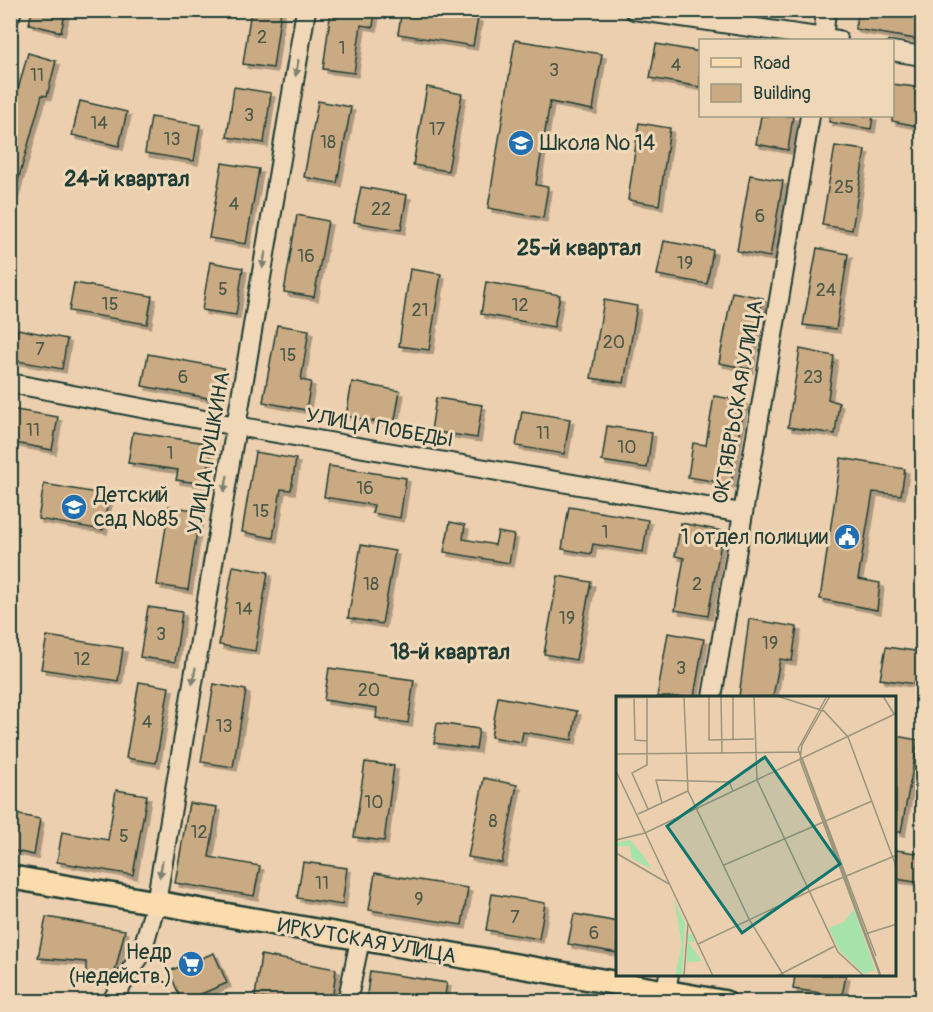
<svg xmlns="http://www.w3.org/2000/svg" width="933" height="1012" font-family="Pangolin,sans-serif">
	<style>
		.building { fill: #caaa82; stroke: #1f3d34; stroke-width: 1.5; filter: url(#shadow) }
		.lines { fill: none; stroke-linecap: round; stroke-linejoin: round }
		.minor-casing { stroke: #1f3d34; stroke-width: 22 }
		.major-casing { stroke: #1f3d34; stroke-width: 27 }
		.minor { stroke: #f0d7b8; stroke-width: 18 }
		.major { stroke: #fcdcac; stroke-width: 22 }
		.oneway { fill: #7d826f }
		.labels { text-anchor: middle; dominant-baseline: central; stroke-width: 6; stroke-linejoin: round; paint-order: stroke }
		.number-label { font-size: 18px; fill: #4a5848 }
		.poi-label { font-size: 21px; fill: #1f3d34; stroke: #f0d7b8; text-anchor: start }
		.street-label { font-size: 21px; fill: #1f3d34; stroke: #f0d7b8 }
		.neighbourhood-label { font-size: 22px; font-weight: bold; fill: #1f3d34; stroke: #f0d7b8 }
		.inset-road { fill: none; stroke: #99957d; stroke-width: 1.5 }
		.view { fill: #0f766e; fill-opacity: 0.15; stroke: #0f766e; stroke-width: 3 }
		.inset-edge { fill: none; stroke: #1f3d34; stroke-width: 3 }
	</style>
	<defs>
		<filter id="shadow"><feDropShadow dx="4" dy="4" stdDeviation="0" flood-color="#0004"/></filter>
	</defs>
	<rect width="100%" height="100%" fill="#ebcfae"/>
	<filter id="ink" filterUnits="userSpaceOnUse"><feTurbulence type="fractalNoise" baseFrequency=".0167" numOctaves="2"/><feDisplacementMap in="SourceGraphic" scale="12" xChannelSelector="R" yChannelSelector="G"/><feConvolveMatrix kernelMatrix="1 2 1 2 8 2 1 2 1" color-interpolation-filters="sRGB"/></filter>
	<g filter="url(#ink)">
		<!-- building -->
		<path class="building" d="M32,10H66L61,32L29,24Z
			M251,10H281L273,68L243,64Z
			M331,10H375L373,27L361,25L354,73L323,69Z
			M402,10H436L478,18L473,46L398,34Z
			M858,10H922V40L855,29Z
			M515,40L602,54L593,110L550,102L536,185L548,187L543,218L488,208Z
			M656,44L700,52V87L650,78Z
			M28,53L56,61L47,96L42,95L14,195L10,194V103L14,104Z
			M892,84L922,88L918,126L892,121Z
			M234,87L271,93L264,143L227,137Z
			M427,87L462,94L448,171L413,165Z
			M80,101L127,112L119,146L72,135Z
			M318,101L351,107L337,183L304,177Z
			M761,116H793L788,150L756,144Z
			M830,116H873L871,129L829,122Z
			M151,117L200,125L194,161L145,153Z
			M639,123L670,128L659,205L628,200Z
			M835,146L865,150L852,230L822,225Z
			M222,163L259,169L246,244L209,238Z
			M750,175L783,181L770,257L737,251Z
			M361,187L407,195L401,230L354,222Z
			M297,215L328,221L314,297L284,292Z
			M664,241L713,250L707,284L657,275Z
			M817,248L848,254L836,329L803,325Z
			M210,262L243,268L236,315L202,310Z
			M410,269L441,274L429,350L399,346Z
			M486,282L560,295L554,327L481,314Z
			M74,283L152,296L147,324L69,311Z
			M732,292L763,298L749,369L719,363Z
			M604,300L637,306L624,383L591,378Z
			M277,325L309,330L301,380L311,382L306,410L263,402Z
			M18,329L67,339L62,369L12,360Z
			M800,349L834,356L828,399L839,403L835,434L788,427Z
			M148,354L224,368L219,400L142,386Z
			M352,382L400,391L394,425L346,416Z
			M714,396L744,401L731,484L688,477L693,443L706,445Z
			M436,398L482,405L477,438L431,431Z
			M10,409L58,417L52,450L10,442Z
			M522,411L570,419L564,454L516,446Z
			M607,426L652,433L647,468L602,461Z
			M133,432L212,444L206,484L176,480L178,470L128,463Z
			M255,452L296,459L291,490L281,489L273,538L242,532Z
			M841,458L905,469L901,495L873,492L858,579L880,583L877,610L820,599Z
			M329,466L406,478L400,518L372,513L374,505L324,497Z
			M44,484L109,495L103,530L38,519Z
			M169,506L200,511L188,590L157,585Z
			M569,507L648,520L643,552L593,544L591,554L562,549Z
			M450,522L465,525L463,539L495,545L498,532L514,535L509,563L444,552Z
			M681,523L723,531L708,616L675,610L684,558L675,556Z
			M361,545L395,551L382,624L348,618Z
			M233,566L268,572L255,651L219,645Z
			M558,576L591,582L576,660L544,654Z
			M148,607L182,612L175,662L140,657Z
			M749,619L797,627L792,661L780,659L773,697H739Z
			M668,633L704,639L694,697H657Z
			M47,636L123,648L118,681L41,669Z
			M886,647L922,652V685L880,679Z
			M329,668L414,680L408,723L376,718L377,708L324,700Z
			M139,682L169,687L156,763L126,758Z
			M214,684L246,690L233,767L201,762Z
			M498,697L577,711L572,740L523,732L521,742L491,737Z
			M437,723L479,729L476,749L434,743Z
			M896,736L918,740L901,832H896Z
			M365,762L394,766L384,841L354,837Z
			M484,778L517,785L502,863L468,857Z
			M116,790L147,795L133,875L57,862L62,832L108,840Z
			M189,803L217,807L209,857L260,866L254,896L175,883Z
			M10,813L40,819L34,855L10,850Z
			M896,850L922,854V883L896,879Z
			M303,862L347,868L342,905L297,898Z
			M375,873L468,888L462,925L369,910Z
			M492,894L545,903L539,939L486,930Z
			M574,914L618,922V953L568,944Z
			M46,917L125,930L114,976L86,973V962L38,958Z
			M214,953L227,983L182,1002L169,971Z
			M261,955L336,969L332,1002H283L255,997Z
			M370,971L447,983L444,1002H366Z
			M795,975H846L842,996L793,989Z"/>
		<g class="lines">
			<!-- minor casing -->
			<g class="minor-casing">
				<path id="minor" d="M634,10L838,40
					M10,16L12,10
					M823,40L826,10
					M892,51L922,56
					M10,383L236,426L742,513
					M712,697L810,116
					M111,1002L141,954L156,903L306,10
					M347,1002L360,940
					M664,1002L669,974"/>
			</g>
			<!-- major casing -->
			<g class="major-casing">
				<path id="major" d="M10,877L724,1002"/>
			</g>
			<!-- minor -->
			<use href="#minor" class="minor"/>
			<!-- major -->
			<use href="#major" class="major"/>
		</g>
		<!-- one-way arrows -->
		<defs><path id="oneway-solid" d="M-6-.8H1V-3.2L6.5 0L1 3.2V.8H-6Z" transform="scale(1.5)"/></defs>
		<g class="oneway">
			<use href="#oneway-solid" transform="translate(297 68) rotate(100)"/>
			<use href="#oneway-solid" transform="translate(264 260) rotate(100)"/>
			<use href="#oneway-solid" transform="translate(226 484) rotate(100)"/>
			<use href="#oneway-solid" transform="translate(194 676) rotate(100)"/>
			<use href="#oneway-solid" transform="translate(161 869) rotate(100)"/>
		</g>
	</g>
	<!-- icons -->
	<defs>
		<g id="school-disc" transform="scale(1.35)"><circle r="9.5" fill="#1f6fb2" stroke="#f0d7b8"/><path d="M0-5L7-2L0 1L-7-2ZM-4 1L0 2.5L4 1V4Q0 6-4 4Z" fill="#fff"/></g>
		<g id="civic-disc" transform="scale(1.35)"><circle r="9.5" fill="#1f6fb2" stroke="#f0d7b8"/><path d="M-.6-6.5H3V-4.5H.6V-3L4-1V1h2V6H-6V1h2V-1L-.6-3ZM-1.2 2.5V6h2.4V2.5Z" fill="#fff"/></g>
		<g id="supermarket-disc" transform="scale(1.35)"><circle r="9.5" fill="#1f6fb2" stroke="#f0d7b8"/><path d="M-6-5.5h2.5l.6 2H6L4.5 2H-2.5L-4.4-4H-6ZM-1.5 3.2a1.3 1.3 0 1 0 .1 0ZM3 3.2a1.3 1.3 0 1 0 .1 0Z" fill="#fff"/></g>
	</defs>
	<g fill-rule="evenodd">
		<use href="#school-disc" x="521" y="143"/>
		<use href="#school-disc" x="74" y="507"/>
		<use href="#civic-disc" x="847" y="537"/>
		<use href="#supermarket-disc" x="191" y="964"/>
	</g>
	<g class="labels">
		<!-- number labels -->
		<g class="number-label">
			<text x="262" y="37">2</text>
			<text x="342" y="48">1</text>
			<text x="676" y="65">4</text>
			<text x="554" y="70">3</text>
			<text x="37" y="75">11</text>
			<text x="249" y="115">3</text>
			<text x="99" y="123">14</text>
			<text x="437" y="129">17</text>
			<text x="172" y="139">13</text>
			<text x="328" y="142">18</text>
			<text x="844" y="187">25</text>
			<text x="234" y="204">4</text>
			<text x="381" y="209">22</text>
			<text x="760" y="216">6</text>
			<text x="306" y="256">16</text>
			<text x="685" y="263">19</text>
			<text x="223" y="289">5</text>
			<text x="826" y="290">24</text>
			<text x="110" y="304">15</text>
			<text x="520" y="305">12</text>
			<text x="420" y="310">21</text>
			<text x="614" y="342">20</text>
			<text x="40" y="349">7</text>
			<text x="288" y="355">15</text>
			<text x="183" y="377">6</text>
			<text x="813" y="377">23</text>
			<text x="33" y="430">11</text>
			<text x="543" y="433">11</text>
			<text x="627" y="447">10</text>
			<text x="170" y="453">1</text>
			<text x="365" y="488">16</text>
			<text x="261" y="511">15</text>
			<text x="605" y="532">1</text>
			<text x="371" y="584">18</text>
			<text x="697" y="584">2</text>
			<text x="244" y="609">14</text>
			<text x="567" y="618">19</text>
			<text x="161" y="634">3</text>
			<text x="770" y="643">19</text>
			<text x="82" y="659">12</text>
			<text x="681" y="668">3</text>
			<text x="369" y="690">20</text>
			<text x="147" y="722">4</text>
			<text x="224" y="726">13</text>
			<text x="374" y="802">10</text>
			<text x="493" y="821">8</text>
			<text x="199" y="832">12</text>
			<text x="124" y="836">5</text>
			<text x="322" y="883">11</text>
			<text x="419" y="899">9</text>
			<text x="515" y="917">7</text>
			<text x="594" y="933">6</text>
		</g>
		<!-- poi labels -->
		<g class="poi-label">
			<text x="540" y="143">Школа № 14</text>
			<text x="94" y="495">Детский<tspan x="94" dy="24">сад №85</tspan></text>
			<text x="828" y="537" text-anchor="end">1 отдел полиции</text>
			<text x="172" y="952" text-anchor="end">Недр<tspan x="172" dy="24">(недейств.)</tspan></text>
		</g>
		<!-- street labels -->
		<g class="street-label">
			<text transform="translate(738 402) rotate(-80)">ОКТЯБРЬСКАЯ УЛИЦА</text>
			<text transform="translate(379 428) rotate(10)">УЛИЦА ПОБЕДЫ</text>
			<text transform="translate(209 453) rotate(-80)">УЛИЦА ПУШКИНА</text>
			<text transform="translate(367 941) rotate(10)">ИРКУТСКАЯ УЛИЦА</text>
		</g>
		<!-- neighbourhood labels -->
		<g class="neighbourhood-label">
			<text x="127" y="179">24-й квартал</text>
			<text x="579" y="248">25-й квартал</text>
			<text x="450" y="652">18-й квартал</text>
		</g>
	</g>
	<!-- overview -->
	<g transform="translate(616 696)">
		<rect width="280" height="280" fill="#ebcfae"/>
		<path d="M14,144L27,159L36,173L16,163L14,150H0V147ZM58,204L69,227L66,280H59L66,248ZM238,213L259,274L248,278L223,254L213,232L228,226ZM72,238H76L79,246H72L86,265L71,266Z" fill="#a5e3aa"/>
		<path class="inset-road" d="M31,0V69L16,77L32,113M93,0V44L138,43M105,0L106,57M117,0V43M138,0L141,84L222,256L248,280M161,0L208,15L232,41L281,173M211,0L182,53L265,280M214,0L186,49L184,64L264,280M267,0L278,18M18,1L19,44L31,45M0,2L100,0M68,2L72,95L134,225L168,280M0,58L185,56M186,62L260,260M0,75L97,280M46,107L40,84L113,86L117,95M22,118L72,95M0,144L29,137L281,17M0,157L53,188M108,169L256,105M249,238L281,228M82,248L194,195L281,159M68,280L72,227M161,280L219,250"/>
		<path class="view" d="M149,61L224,168L126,237L51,130Z"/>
		<rect width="280" height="280" class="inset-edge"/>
	</g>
	<!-- margin -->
	<rect width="933" height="1012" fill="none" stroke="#f0d7b8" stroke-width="36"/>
	<rect x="18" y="18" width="897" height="976" fill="none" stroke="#1f3d34" stroke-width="2" filter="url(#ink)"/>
	<!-- legend -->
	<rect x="699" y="39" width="195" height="78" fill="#f0d7b8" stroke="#9c9983" stroke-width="1.5"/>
	<rect x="711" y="58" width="30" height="9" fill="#fcdcac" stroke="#9c9983" stroke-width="1.5"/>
	<text x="753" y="69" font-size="18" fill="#1f3d34">Road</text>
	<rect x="711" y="84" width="30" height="18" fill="#caaa82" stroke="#9c9983" stroke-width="1.5"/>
	<text x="753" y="99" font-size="18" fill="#1f3d34">Building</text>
</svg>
